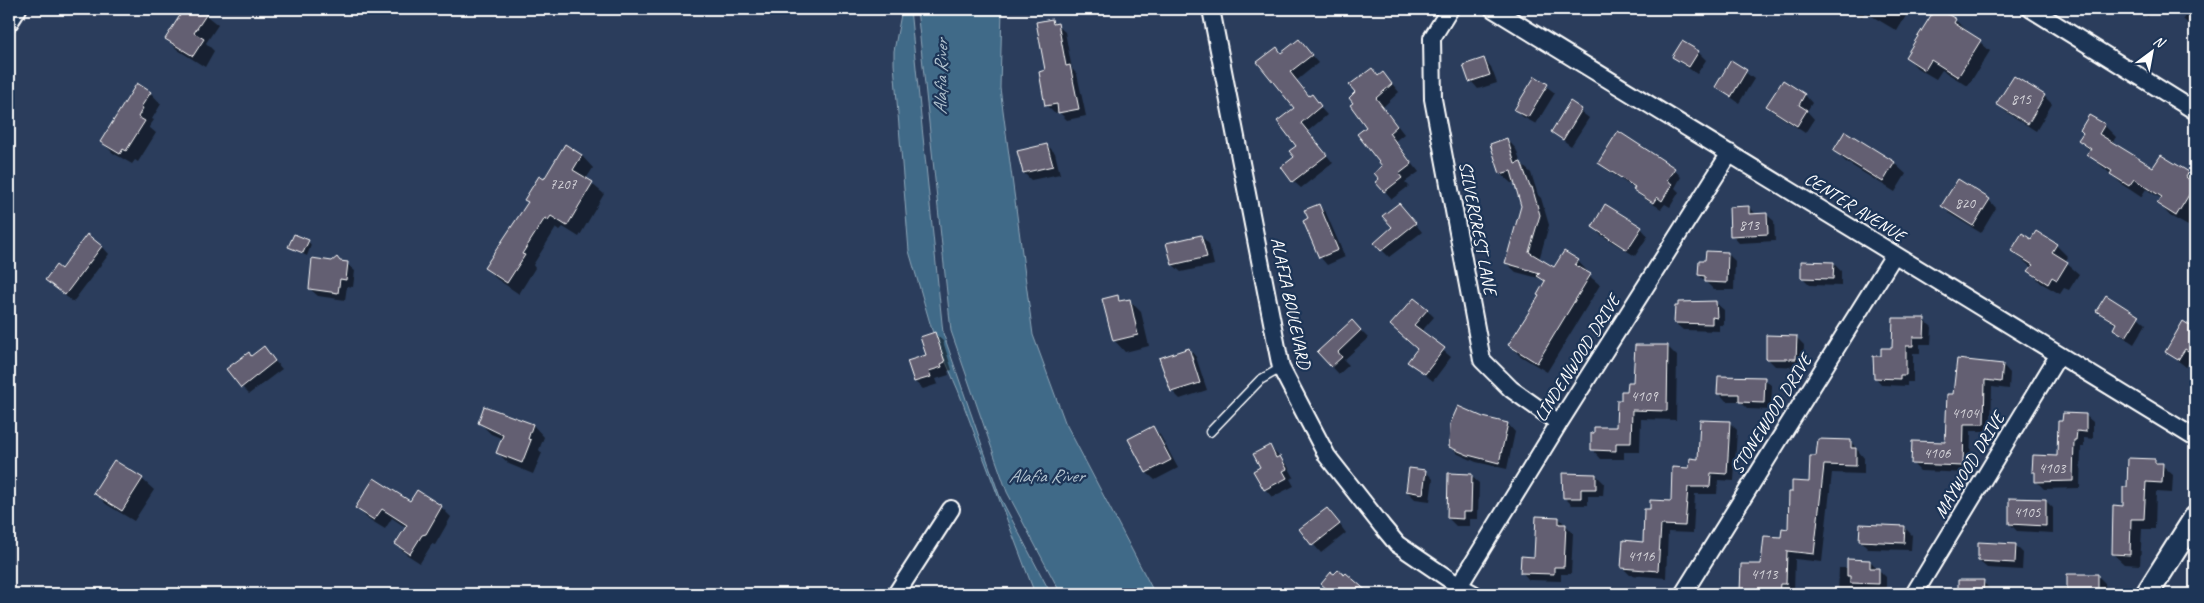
<svg xmlns="http://www.w3.org/2000/svg" width="2204" height="603" font-family="Caveat,sans-serif">
	<style>
		.water { fill: #416a88; stroke: #8da6b8 }
		.shadow { fill: #0007 }
		.building { fill: #645f72; stroke: #fff }
		.lines { fill: none; stroke-linecap: round; stroke-linejoin: round }
		.lane-casing { stroke: #fff; stroke-width: 11 }
		.street-casing { stroke: #fff; stroke-width: 20 }
		.secondary-casing { stroke: #fff; stroke-width: 26 }
		.lane { stroke: #1d3557; stroke-width: 8 }
		.street { stroke: #1d3557; stroke-width: 16 }
		.secondary { stroke: #1d3557; stroke-width: 22 }
		.labels { text-anchor: middle; dominant-baseline: central; stroke-width: 4.5; stroke-linejoin: round; paint-order: stroke }
		.number-label { font-size: 15px; fill: #d8d7dc }
		.street-label { font-size: 18px; fill: #fff; stroke: #1d3557 }
		.water-label { font-size: 19px; font-style: italic; fill: #b3c3cf; stroke: #1d3557 }
	</style>
	<rect width="100%" height="100%" fill="#2b3d5c"/>
	<filter id="ink" filterUnits="userSpaceOnUse"><feTurbulence type="fractalNoise" baseFrequency=".02" numOctaves="2"/><feDisplacementMap in="SourceGraphic" scale="10" xChannelSelector="R" yChannelSelector="G"/><feConvolveMatrix kernelMatrix="1 2 1 2 8 2 1 2 1" color-interpolation-filters="sRGB"/></filter>
	<g filter="url(#ink)">
		<!-- water -->
		<path class="water" d="M902,9H910L943,333L1000,497L1051,594H1035L958,390L932,330L909,251L894,64V51Z
			M917,9H1002L1000,88L1033,335L1065,422L1155,594H1061L1007,492L951,331Z"/>
		<!-- shadow -->
		<path class="shadow" d="M175,9H198L218,25L206,43L214,51L205,67L178,50L167,39L180,18L174,12Z
			M1367,9H1375L1372,13Z
			M1619,9H1634L1630,16Z
			M1849,9H1910L1897,31L1865,12L1862,17Z
			M1937,9L1955,20L1990,51L1968,86L1942,70L1936,79L1917,68L1907,57Z
			M2135,9H2153L2148,17Z
			M2187,9H2195V30L2183,19L2188,11Z
			M1051,20L1065,32L1072,69L1077,74L1086,116L1067,120L1059,112L1054,113L1046,105V71Z
			M1299,41L1318,63L1296,81L1327,115L1308,131L1333,163L1301,188L1293,181L1298,146L1296,108L1282,54Z
			M1698,52L1706,60L1697,74L1682,64L1674,57Z
			M1484,59L1491,67L1497,83L1478,89L1471,81Z
			M1732,62L1754,79L1739,103L1717,87Z
			M1371,69L1379,76L1383,73L1399,92L1383,107L1404,134L1395,141L1419,172L1405,182L1409,186L1392,199L1377,182L1380,179L1384,166L1368,127L1355,103L1357,92Z
			M1535,78L1555,93L1536,124L1523,117L1516,110Z
			M2014,78L2044,96L2052,104L2036,131L2006,112L1998,104Z
			M1783,82L1805,95L1812,103L1807,111L1814,119L1805,133L1775,113L1767,106Z
			M150,92L161,104L152,119L154,120L149,127L156,133L138,162L135,160L132,164L113,153L102,142Z
			M1570,103L1589,118L1571,146L1552,132Z
			M2090,116L2104,125L2116,137L2112,143L2154,169L2188,173L2195,180V214L2188,226L2170,216L2159,204L2162,199L2146,189L2141,197L2123,185L2089,155L2091,152L2080,140Z
			M1846,132L1894,163L1906,174L1895,192L1846,162L1834,150Z
			M1507,139L1516,149L1521,164L1531,173L1538,195L1541,198L1549,225L1539,260L1554,269L1578,261L1587,271L1586,273L1600,285L1547,372L1519,355L1510,345L1540,296L1545,283L1542,279L1516,272L1506,263L1522,206L1515,182L1511,183L1501,174Z
			M1047,145L1055,153L1060,174L1031,180L1024,173Z
			M565,146L582,156L593,168L586,179L604,194L579,237L563,227L560,230L556,228L533,265L535,268L519,294L497,279L485,268Z
			M1600,163L1674,169L1681,177L1675,188L1679,192L1670,207L1665,204L1661,209L1642,197L1635,189L1607,170Z
			M1989,200L1996,208L1981,233L1950,214L1943,206Z
			M1399,204L1422,232L1389,257L1382,250L1392,227L1384,216Z
			M1318,205L1326,213L1345,257L1327,265L1320,257L1310,219Z
			M1749,207L1756,214H1766L1774,221L1775,241L1739,243L1732,235Z
			M1593,227L1641,228L1648,236L1635,256L1601,235Z
			M2036,233L2056,245L2068,257L2065,262L2079,274L2069,290L2064,288L2060,294L2041,283L2030,271L2032,268L2012,251L2031,241Z
			M1201,236L1209,244L1214,265L1181,272L1173,265Z
			M308,241L311,245L307,256L290,247Z
			M102,246L109,254L73,302L46,280Z
			M1727,253L1735,261L1734,290H1714L1699,275L1707,261Z
			M341,263L347,264L355,271L353,287L347,286L345,300L318,296L310,289Z
			M1834,264L1841,271V286L1810,285L1802,277Z
			M1117,297L1123,302L1129,300L1141,312L1149,346L1125,352L1114,340Z
			M1716,303L1724,310V325H1719V331L1683,330L1675,323Z
			M1427,310L1434,317L1421,332L1451,357L1433,381L1409,362L1418,349L1400,332Z
			M2098,311L2138,317L2146,324L2134,344L2122,336L2114,328L2116,325Z
			M1924,320L1932,327L1931,344H1920V353H1913V382H1907V386L1882,385L1875,377L1893,350Z
			M1352,322L1368,338L1344,360L1349,365L1339,374L1319,353Z
			M2183,323L2195,330V356L2193,355L2186,367L2167,352Z
			M935,334L943,341L952,370L948,371L949,375L936,379L938,384L923,389L915,382Z
			M1796,337L1804,345L1803,367L1775,366L1767,358Z
			M1668,347L1677,356L1676,420L1641,419L1640,452H1624V459H1601L1592,449L1617,429L1622,402L1634,383Z
			M263,348L282,369L249,394L242,387L252,357Z
			M1189,349L1196,357L1207,390L1180,399L1172,391Z
			M2003,365L2010,373L2009,389L1992,387L1991,431H1971L1970,473L1920,471L1912,463L1946,443L1954,395Z
			M1764,379L1772,386L1771,410L1748,409L1740,401H1726L1719,393Z
			M9,404L13,408L9,413Z
			M485,408L533,425L544,437L539,450L542,453L533,474L509,464L497,452L503,439L491,434L479,422Z
			M2085,415L2093,422V439L2084,438V447H2081L2080,488L2044,489L2036,481V474L2034,471L2059,457L2064,422Z
			M1482,418L1508,424L1515,432L1507,469L1476,462L1458,454L1450,446Z
			M1729,422L1737,430L1734,481L1718,480L1717,494H1695L1693,533L1668,532L1666,578L1630,575L1623,568L1644,543L1651,510L1672,502L1690,469Z
			M1153,428L1160,435L1178,468L1155,480L1147,473L1130,439Z
			M1851,442L1864,458V474L1832,473L1822,562L1795,559L1794,592H1788V594H1741L1743,565L1762,566L1789,530L1811,483L1817,458Z
			M1269,446L1287,465L1294,477L1290,479L1294,486L1272,497L1265,489L1262,468Z
			M2155,460L2159,464L2162,465L2173,475L2172,493L2156,492L2155,529H2142L2140,565L2124,564L2113,554L2128,488Z
			M1425,471L1433,479L1430,501L1415,499L1407,491Z
			M1596,475L1604,483L1603,496H1588V505H1572L1564,497Z
			M1471,476L1479,483L1478,519H1470V526H1456L1448,518Z
			M142,479L154,490L134,521L106,504L95,493Z
			M2046,501L2053,508V533L2017,531L2010,524Z
			M410,503L441,507L451,517L435,545L432,544L420,563L406,554L396,544L407,528L392,518L385,529L367,518L357,508Z
			M1334,517L1346,533L1321,553L1301,530Z
			M1559,518L1573,533L1571,574H1561V581L1529,580L1522,572L1535,558Z
			M1904,527L1912,535L1911,550L1868,549L1860,541Z
			M2015,545L2023,553L2022,570L1987,568L1979,561Z
			M1870,561L1886,577V591H1865V594H1838L1839,568H1848Z
			M2098,576L2105,583V594H2062V588H2068Z
			M1983,582L1995,594H1946V590H1959Z
			M1376,589L1383,594H1371Z"/>
		<!-- building -->
		<path class="building" d="M184,9H210L194,33L204,39L193,56L165,39Z
			M1935,9H1939L1956,19L1954,23L1981,40L1958,77L1931,60L1925,70L1905,57Z
			M1052,19L1053,24L1058,23L1066,66L1070,65L1079,109L1058,113L1057,104L1045,106L1039,72L1045,70L1036,22Z
			M1299,39L1312,55L1290,72L1309,96L1312,94L1321,106L1301,123L1327,155L1292,182L1281,167L1294,157L1289,151L1296,146L1277,121L1294,108L1257,62L1277,47L1281,53Z
			M1682,41L1699,51L1689,67L1672,57Z
			M1484,58L1490,75L1469,82L1463,65Z
			M1731,60L1747,70L1731,97L1715,87Z
			M1372,68L1378,76L1383,72L1392,84L1376,98L1397,126L1389,133L1412,164L1399,174L1402,178L1384,192L1375,182L1379,179L1374,173L1382,166L1357,134L1366,127L1350,105L1353,103L1349,98L1355,92L1349,85Z
			M1535,76L1548,84L1528,117L1514,110Z
			M2014,76L2045,95L2028,124L1996,104Z
			M1783,80L1805,94L1799,105L1807,110L1797,126L1766,106Z
			M137,83L151,92L141,107L143,108L138,117L145,121L126,151L123,149L120,154L100,142Z
			M1570,101L1582,109L1563,140L1551,132Z
			M2089,115L2105,124L2099,134L2153,167L2161,155L2189,172L2186,177L2195,185L2176,216L2157,204L2162,197L2134,179L2129,186L2110,174L2112,171L2087,155L2091,149L2078,140L2083,133L2080,130Z
			M1618,131L1675,168L1667,180L1672,184L1662,201L1657,197L1653,203L1633,190L1635,187L1598,163Z
			M1845,131L1895,162L1883,182L1833,151Z
			M1507,138L1515,164L1521,162L1530,187H1532L1540,215L1529,252L1554,267L1564,251L1579,260L1575,265L1591,274L1537,363L1508,345L1539,296L1537,295L1545,281L1537,276L1540,273L1505,263L1521,206L1511,171L1500,174L1490,144Z
			M565,144L582,155L573,170L593,182L567,226L551,216L548,220L545,218L522,254L525,255L507,283L484,268L528,202L524,200L539,176L544,179Z
			M1047,144L1053,166L1023,173L1017,151Z
			M1958,179L1990,199L1973,226L1941,206Z
			M1399,203L1416,223L1381,251L1374,243L1392,227L1382,216Z
			M1319,204L1338,250L1319,258L1303,221L1308,218L1304,210Z
			M1605,204L1642,227L1627,250L1592,227Z
			M1749,206V214L1767,213L1768,234L1730,236L1729,207Z
			M2036,231L2057,244L2052,252L2068,262L2057,280L2052,277L2048,284L2028,271L2033,265L2011,251L2022,233L2031,239Z
			M87,234L102,246L65,295L45,280L56,265L61,269Z
			M294,234L309,240L303,253L288,247Z
			M1201,235L1207,257L1172,265L1166,243Z
			M1706,251L1728,252L1727,283L1705,282V276L1698,275L1699,260H1705Z
			M337,257L340,261L348,262L346,280L340,279L338,293L309,289L312,258L332,261Z
			M1801,261L1834,262L1833,279L1801,278Z
			M1118,295L1119,301L1130,299L1138,335L1113,341L1102,299Z
			M2106,295L2139,316L2126,337L2113,329L2116,323L2096,311Z
			M1414,298L1428,309L1414,325L1445,348L1425,374L1407,362L1417,349L1390,325Z
			M1716,301L1717,318L1712,317V324L1674,323L1675,306H1678V302Z
			M1893,318H1925L1924,337H1913V346H1906V375H1900V379L1874,378L1873,356H1881V348H1892Z
			M1352,320L1361,330L1338,352L1342,357L1331,367L1317,352Z
			M2183,321L2195,329V355L2185,349L2178,360L2165,352Z
			M935,332L945,362L941,364L942,367L929,371L931,377L914,382L907,361L926,355L920,337Z
			M1766,335L1797,336L1796,359H1766Z
			M1635,345H1668L1667,411L1632,410L1631,443H1616V451L1591,450V433H1594V427H1616L1617,400H1621V391H1627L1628,382H1633Z
			M264,346L275,361L241,388L226,369L249,352L251,356Z
			M1189,348L1200,383L1171,392L1159,358Z
			M1957,359L2003,364L2001,382L1985,380L1984,424H1964L1963,466L1911,464L1912,441L1945,442L1947,394H1953Z
			M1718,376L1765,377L1764,403L1739,402V394H1717Z
			M484,406L533,424L528,439L531,440L522,463L496,453L503,435L478,423Z
			M1458,406L1483,417L1508,423L1499,463L1468,455L1449,447L1450,424Z
			M2063,413L2086,414V432L2077,431L2076,440H2074L2073,481L2035,482V472H2032L2033,455L2057,456L2058,421H2062Z
			M1700,420L1730,421L1727,474L1711,473L1710,487H1688L1685,526L1661,525L1658,571L1621,568L1623,540L1643,542L1644,509H1650V500L1671,501L1672,467L1689,468L1690,458L1698,459Z
			M1153,426L1171,460L1146,473L1128,439Z
			M1818,439L1851,440V448H1856V466L1824,465L1814,554L1787,551L1786,584H1780L1779,593L1740,592L1741,564H1761L1764,536L1781,537L1782,528L1788,529L1789,492H1792V481L1809,482L1810,456H1816Z
			M1270,445L1276,458L1280,456L1287,469L1283,471L1287,478L1264,490L1253,471L1260,467L1253,454Z
			M2128,458L2155,459V463H2163L2162,483L2146,482L2144,519H2131L2130,555L2112,554L2113,505L2123,506V487H2127Z
			M114,460L143,478L122,511L93,493Z
			M1409,468L1426,470L1423,494L1406,491Z
			M1448,473L1472,474L1471,512H1463V519L1447,518Z
			M1562,473L1596,474V489H1581V498H1563Z
			M374,478L410,501L417,490L442,506L426,534L422,535L410,554L395,544L407,525L382,509L374,520L355,508Z
			M2009,498L2046,499V526L2009,524Z
			M1327,508L1340,524L1312,546L1299,529Z
			M1536,516L1559,517V524H1566L1564,567H1554V574L1520,573L1521,556L1534,557Z
			M1860,524L1905,526L1904,543L1859,541Z
			M1978,542L2016,544L2015,563L1978,561Z
			M1847,559L1870,560V568H1879V584L1850,583V576H1847Z
			M1338,570L1344,575L1346,573L1370,594H1333L1321,584L1331,572L1334,574Z
			M2067,574H2098V594H2067Z
			M1958,580H1984L1983,594H1958Z"/>
		<g class="lines">
			<!-- lane casing -->
			<g class="lane-casing">
				<path id="lane" d="M1210,432L1260,380L1281,368"/>
			</g>
			<!-- street casing -->
			<g class="street-casing">
				<path id="street" d="M1211,9L1281,368L1327,456L1382,526L1397,544L1459,586L1474,594
					M1450,9L1432,38L1433,99L1482,360L1511,389L1559,423
					M1493,9L2195,438
					M2031,9L2195,111
					M9,23L18,9
					M1459,586L1559,423L1730,153
					M896,594L951,509
					M1683,594L1894,255
					M1914,594L2058,356"/>
			</g>
			<!-- secondary casing -->
			<g class="secondary-casing">
				<path id="secondary" d="M2147,594L2195,518"/>
			</g>
			<!-- lane -->
			<use href="#lane" class="lane"/>
			<!-- street -->
			<use href="#street" class="street"/>
			<!-- secondary -->
			<use href="#secondary" class="secondary"/>
		</g>
	</g>
	<g class="labels">
		<!-- number labels -->
		<g class="number-label">
			<text x="2021" y="99">815</text>
			<text x="563" y="184">7207</text>
			<text x="1965" y="203">820</text>
			<text x="1749" y="225">813</text>
			<text x="1644" y="396">4109</text>
			<text x="1965" y="413">4104</text>
			<text x="1937" y="453">4106</text>
			<text x="2052" y="468">4103</text>
			<text x="2027" y="512">4105</text>
			<text x="1641" y="556">4116</text>
			<text x="1764" y="574">4113</text>
		</g>
		<!-- street labels -->
		<g class="street-label">
			<text transform="translate(1855 207) rotate(32)">CENTER AVENUE</text>
			<text transform="translate(1478 228) rotate(79)">SILVERCREST LANE</text>
			<text transform="translate(1291 303) rotate(78)">ALAFIA BOULEVARD</text>
			<text transform="translate(1577 358) rotate(-58)">LINDENWOOD DRIVE</text>
			<text transform="translate(1771 414) rotate(-58)">STONEWOOD DRIVE</text>
			<text transform="translate(1969 465) rotate(-59)">MAYWOOD DRIVE</text>
		</g>
		<!-- water labels -->
		<g class="water-label">
			<text transform="translate(941 77) rotate(-89)">Alafia River</text>
			<text x="1046" y="476">Alafia River</text>
		</g>
	</g>
	<!-- margin -->
	<rect width="2204" height="603" fill="none" stroke="#1d3557" stroke-width="30"/>
	<rect x="15" y="15" width="2174" height="573" fill="none" stroke="#fff" stroke-width="2" filter="url(#ink)"/>
	<!-- north arrow -->
	<g transform="translate(2152 52) rotate(32)" stroke="#1d3557" stroke-width="4" paint-order="stroke">
	<path d="M0-4L9 19L0 12L-9 19Z" fill="#ffffff"/>
	<text y="-8" font-size="14" font-weight="bold" text-anchor="middle" fill="#ffffff">N</text>
	</g>
</svg>
